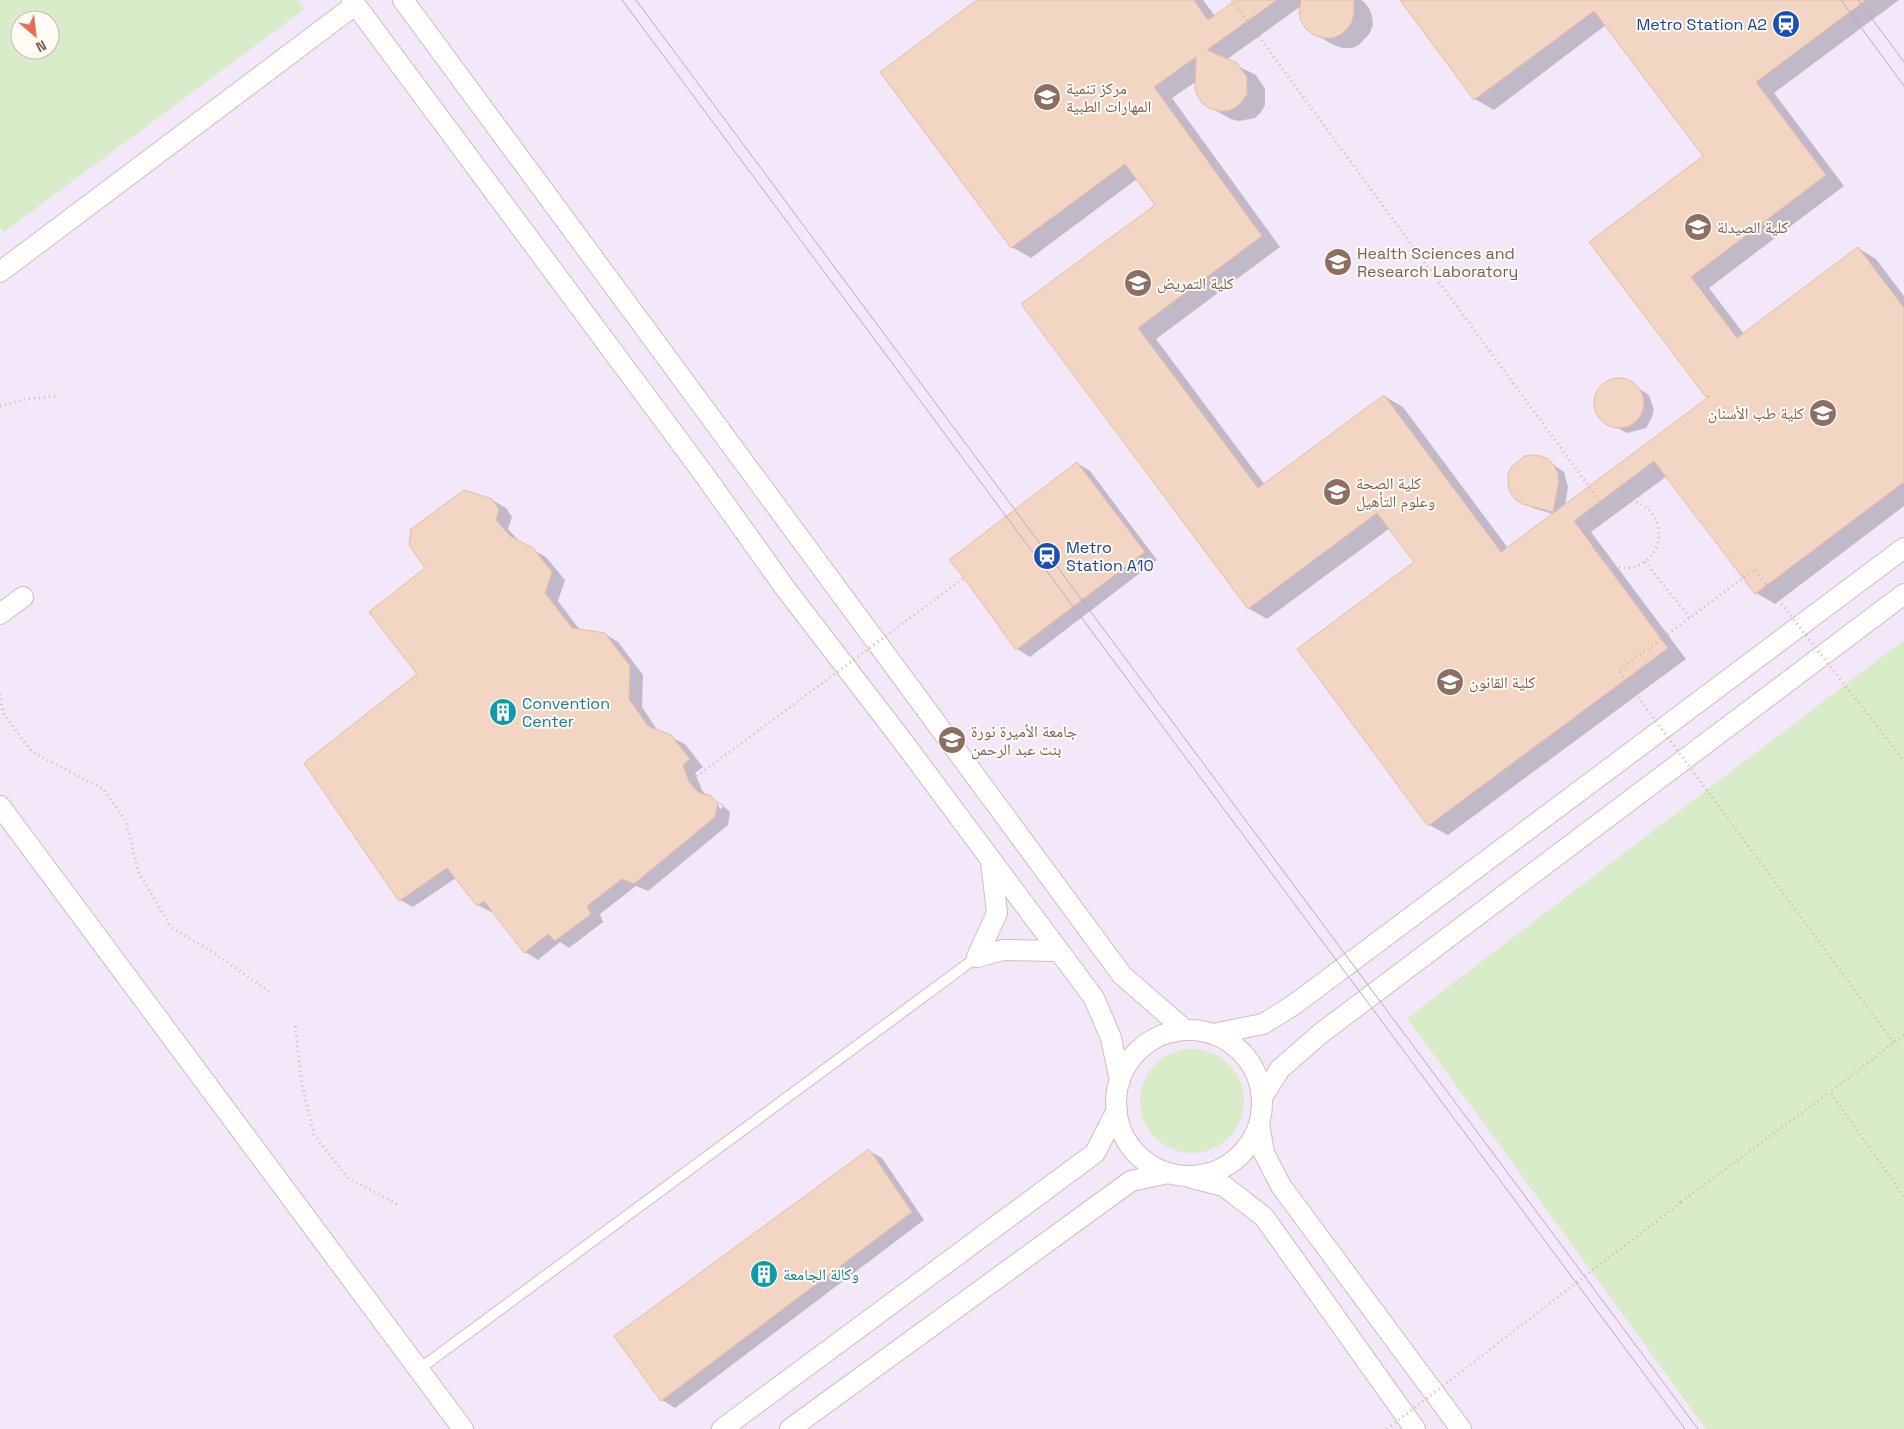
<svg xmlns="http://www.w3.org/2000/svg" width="1904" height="1429" font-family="'Space Grotesk','Noto Naskh Arabic',sans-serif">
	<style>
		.education { fill: #f3e8fa; fill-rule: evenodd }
		.green { fill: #d8ecc9; fill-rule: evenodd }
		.shadow { fill: #0003 }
		.building { fill: #f3d5c3; stroke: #e6bba3 }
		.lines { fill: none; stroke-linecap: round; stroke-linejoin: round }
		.service-casing { stroke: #d1beb0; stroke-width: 12 }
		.minor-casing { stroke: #d1beb0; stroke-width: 22 }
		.path { stroke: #d9b8a5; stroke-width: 3; stroke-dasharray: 1 4; stroke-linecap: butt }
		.service { stroke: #fff; stroke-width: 10 }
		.minor { stroke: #fff; stroke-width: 20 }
		.tram { stroke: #b9a8c9; stroke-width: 1 }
		.path-bridge { stroke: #d9b8a5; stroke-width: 3; stroke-dasharray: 1 4; stroke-linecap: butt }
		.labels { text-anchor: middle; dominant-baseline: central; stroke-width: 4; stroke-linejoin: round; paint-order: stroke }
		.transit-label { font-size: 16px; fill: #164399; stroke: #fffaf3; text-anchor: end }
		.education-label { font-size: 16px; fill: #785e54; stroke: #fffaf3; text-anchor: start }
		.culture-label { font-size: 16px; fill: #0d838f; stroke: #fffaf3; text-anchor: start }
	</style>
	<rect width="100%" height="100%" fill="#fdf6ec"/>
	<!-- education -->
	<path class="education" d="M0,0H1904V1429H0ZM20,20H50V50H20Z"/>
	<!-- green -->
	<path class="green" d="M0,0H298L305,9L4,232L0,227ZM20,20H50V50H20Z
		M1904,640V1429H1706L1407,1018Z
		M1140 1101a52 52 0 1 1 104 0a52 52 0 1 1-104 0Z"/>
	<!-- shadow -->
	<path class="shadow" d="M979,0H1203L1215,16L1238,0H1361L1364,2L1369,8L1372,16L1373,24L1370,33L1359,45L1352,48H1342L1334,45L1314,34L1301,6L1226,60L1256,75L1265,89V105L1261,112L1255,118L1239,121L1231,119L1211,108L1197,81L1172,98L1280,247L1156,339L1265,485L1384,396L1403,407L1508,548L1553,514L1533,508L1523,502L1551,463L1564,472L1568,487L1565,505L1710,398L1590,242L1705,156L1606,25L1494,110L1475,99L1402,0H1899L1774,93L1844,186L1709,288L1744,334L1858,248L1876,259L1904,296V506L1775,604L1756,593L1667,476L1591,532L1686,659L1448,835L1429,825L1416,563L1390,528L1267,619L1248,608L1023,305L1157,205L1137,179L1031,258L1012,247L882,72Z
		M1618,379L1625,380L1649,395L1654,410L1652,417L1646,428L1627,433L1602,420L1597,414L1595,406L1598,391L1603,385Z
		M1077,463L1090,471L1157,560L1030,657L1017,649Z
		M492,500L506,508L512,517L508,529L522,544L546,557L565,580L558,601L580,630L605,634L618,642L643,675L642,707L658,731L685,744L703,767L695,773L702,790L707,796L716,800H713L721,809L723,807L717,800L730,812L728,825L648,891L636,886L600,914L603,922L569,948L560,942L538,960L525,952L493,911L491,912L478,905L456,878L413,907L400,900L427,569Z
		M869,1151L882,1158L924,1220L675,1408L662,1400Z"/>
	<!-- building -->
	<path class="building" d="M977,0H1194L1208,20L1236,0H1277L1207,50L1237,63L1247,77V94L1242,102L1236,107L1228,111H1219L1211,109L1203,104L1198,97L1195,89L1196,57L1154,87L1262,236L1138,328L1258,488L1384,395L1501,552L1710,396L1706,397L1589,242L1703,156L1594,11L1474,100L1400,0H1866L1756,82L1826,175L1691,277L1737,338L1858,247L1904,308V482L1755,594L1654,461L1574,521L1668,648L1428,826L1297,649L1414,562L1377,513L1248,609L1021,304L1155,205L1125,164L1011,248L880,72Z
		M1301,0H1354V13L1352,22L1347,29L1340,35L1332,38H1323L1314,35L1306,29L1301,21L1299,12Z
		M1594 403a25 25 0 1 1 50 0a25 25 0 1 1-50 0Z
		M1533,455L1541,456L1548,459L1554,465L1558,473L1559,481L1553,512L1522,504L1515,499L1510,492L1508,484V475L1511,467L1525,456Z
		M1077,462L1145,552L1016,650L964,578L949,560Z
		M464,490L492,499L499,509L496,520L510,536L533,548L552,572L545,593L572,628L605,633L630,666L629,699L648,726L671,735L690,759L683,765L689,782L699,793L710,795L718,803L715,817L634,884L622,879L587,906L591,914L555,941L548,934L524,953L484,901L477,906L447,868L399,901L304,763L417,674L369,612L425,568L409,545L411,529Z
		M869,1149L912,1212L661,1401L614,1336Z"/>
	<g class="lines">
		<!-- service casing -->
		<g class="service-casing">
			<path id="service" d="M418,1370L977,957"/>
		</g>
		<!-- minor casing -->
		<g class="minor-casing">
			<path id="minor" d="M352,0L703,473L785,588L901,739L1094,998L1111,1038L1120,1081
				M403,0L1122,975L1185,1030
				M0,272L355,5
				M0,614L23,597
				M0,806L463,1429
				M991,861L997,913L977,957L1003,950L1058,951
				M1116 1103a73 73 0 1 1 146 0a73 73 0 1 1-146 0Z
				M1213,1034L1263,1024L1295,1004L1904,548
				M1262,1097L1280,1069L1320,1034L1904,594
				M1259,1124L1264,1153L1281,1186L1461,1429
				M1192,1178L1224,1186L1264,1217L1415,1429
				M722,1429L1095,1153L1117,1110
				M790,1429L1131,1181L1168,1173"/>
		</g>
		<!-- path -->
		<path class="path" d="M1232,0L1604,507
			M0,406L26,399L57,396
			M1591 534a34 34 0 1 1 68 0a34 34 0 1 1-68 0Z
			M1645,562L1690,618
			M1632,689L1618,671L1755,569L1766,584
			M0,694L3,713L32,752L103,789L126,821L138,871L171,927L217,955L269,991
			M1783,893L1894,1043
			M295,1026L302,1085L314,1135L348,1178L399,1205
			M1904,1035L1830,1092L1904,1197
			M1681,1202L1830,1092"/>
		<!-- service -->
		<use href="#service" class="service"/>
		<!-- minor -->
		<use href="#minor" class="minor"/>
		<!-- tram -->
		<path class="tram" d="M622,0L1685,1429
			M636,0L1698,1429
			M1841,0L1904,86
			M1858,0L1904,62"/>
		<!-- path-bridge -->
		<path class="path-bridge" d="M1766,584L1904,761
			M1632,689L1783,893
			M689,782L964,578
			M1387,1429L1681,1202"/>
	</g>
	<!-- icons -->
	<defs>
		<g id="station-disc" transform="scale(1.4375)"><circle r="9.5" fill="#1a4fb4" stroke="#fffaf3"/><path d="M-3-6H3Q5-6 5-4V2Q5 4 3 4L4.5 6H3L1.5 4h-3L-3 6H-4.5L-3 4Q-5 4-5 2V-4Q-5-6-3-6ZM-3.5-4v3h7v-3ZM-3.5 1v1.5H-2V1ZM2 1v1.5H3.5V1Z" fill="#fff"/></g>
		<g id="university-disc" transform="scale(1.4375)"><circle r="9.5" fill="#8d6e63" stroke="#fffaf3"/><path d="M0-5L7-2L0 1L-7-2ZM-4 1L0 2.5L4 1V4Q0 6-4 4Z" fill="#fff"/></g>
		<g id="building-disc" transform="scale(1.4375)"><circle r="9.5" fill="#0f9aa8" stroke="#fffaf3"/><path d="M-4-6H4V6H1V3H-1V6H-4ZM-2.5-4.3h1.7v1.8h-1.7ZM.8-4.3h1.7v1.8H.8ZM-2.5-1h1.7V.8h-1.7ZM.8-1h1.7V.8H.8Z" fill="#fff"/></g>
	</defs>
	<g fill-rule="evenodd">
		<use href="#station-disc" x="1786" y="24"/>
		<use href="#university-disc" x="1047" y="97"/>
		<use href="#university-disc" x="1698" y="227"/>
		<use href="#university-disc" x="1338" y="262"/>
		<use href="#university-disc" x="1138" y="283"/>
		<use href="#university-disc" x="1823" y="413"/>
		<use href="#university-disc" x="1337" y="492"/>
		<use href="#station-disc" x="1047" y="556"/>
		<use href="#university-disc" x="1450" y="682"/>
		<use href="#building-disc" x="503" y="712"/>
		<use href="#university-disc" x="952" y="740"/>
		<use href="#building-disc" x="764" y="1274"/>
	</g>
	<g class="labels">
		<!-- transit labels -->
		<g class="transit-label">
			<text x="1767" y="24">Metro Station A2</text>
			<text x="1066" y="547" text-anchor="start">Metro<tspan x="1066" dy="18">Station A10</tspan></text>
		</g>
		<!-- education labels -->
		<g class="education-label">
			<text x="1066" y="88">مركز تنمية<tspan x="1066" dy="18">المهارات الطبية</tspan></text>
			<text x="1717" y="227">كلية الصيدلة</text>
			<text x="1357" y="253">Health Sciences and<tspan x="1357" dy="18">Research Laboratory</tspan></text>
			<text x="1157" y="283">كلية التمريض</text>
			<text x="1804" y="413" text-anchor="end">كلية طب الأسنان</text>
			<text x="1356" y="483">كلية الصحة<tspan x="1356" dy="18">وعلوم التأهيل</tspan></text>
			<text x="1469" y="682">كلية القانون</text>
			<text x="971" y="731">جامعة الأميرة نورة<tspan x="971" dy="18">بنت عبد الرحمن</tspan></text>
		</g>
		<!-- culture labels -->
		<g class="culture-label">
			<text x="522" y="703">Convention<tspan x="522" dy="18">Center</tspan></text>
			<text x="783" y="1274">وكالة الجامعة</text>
		</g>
	</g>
	<!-- north arrow -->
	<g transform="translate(35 35) rotate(152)"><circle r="24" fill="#fffaf3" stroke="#cabbb1"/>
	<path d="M0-4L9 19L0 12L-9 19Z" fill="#e76f51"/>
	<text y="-8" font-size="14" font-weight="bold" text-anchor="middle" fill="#7a5c4d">N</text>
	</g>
</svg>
